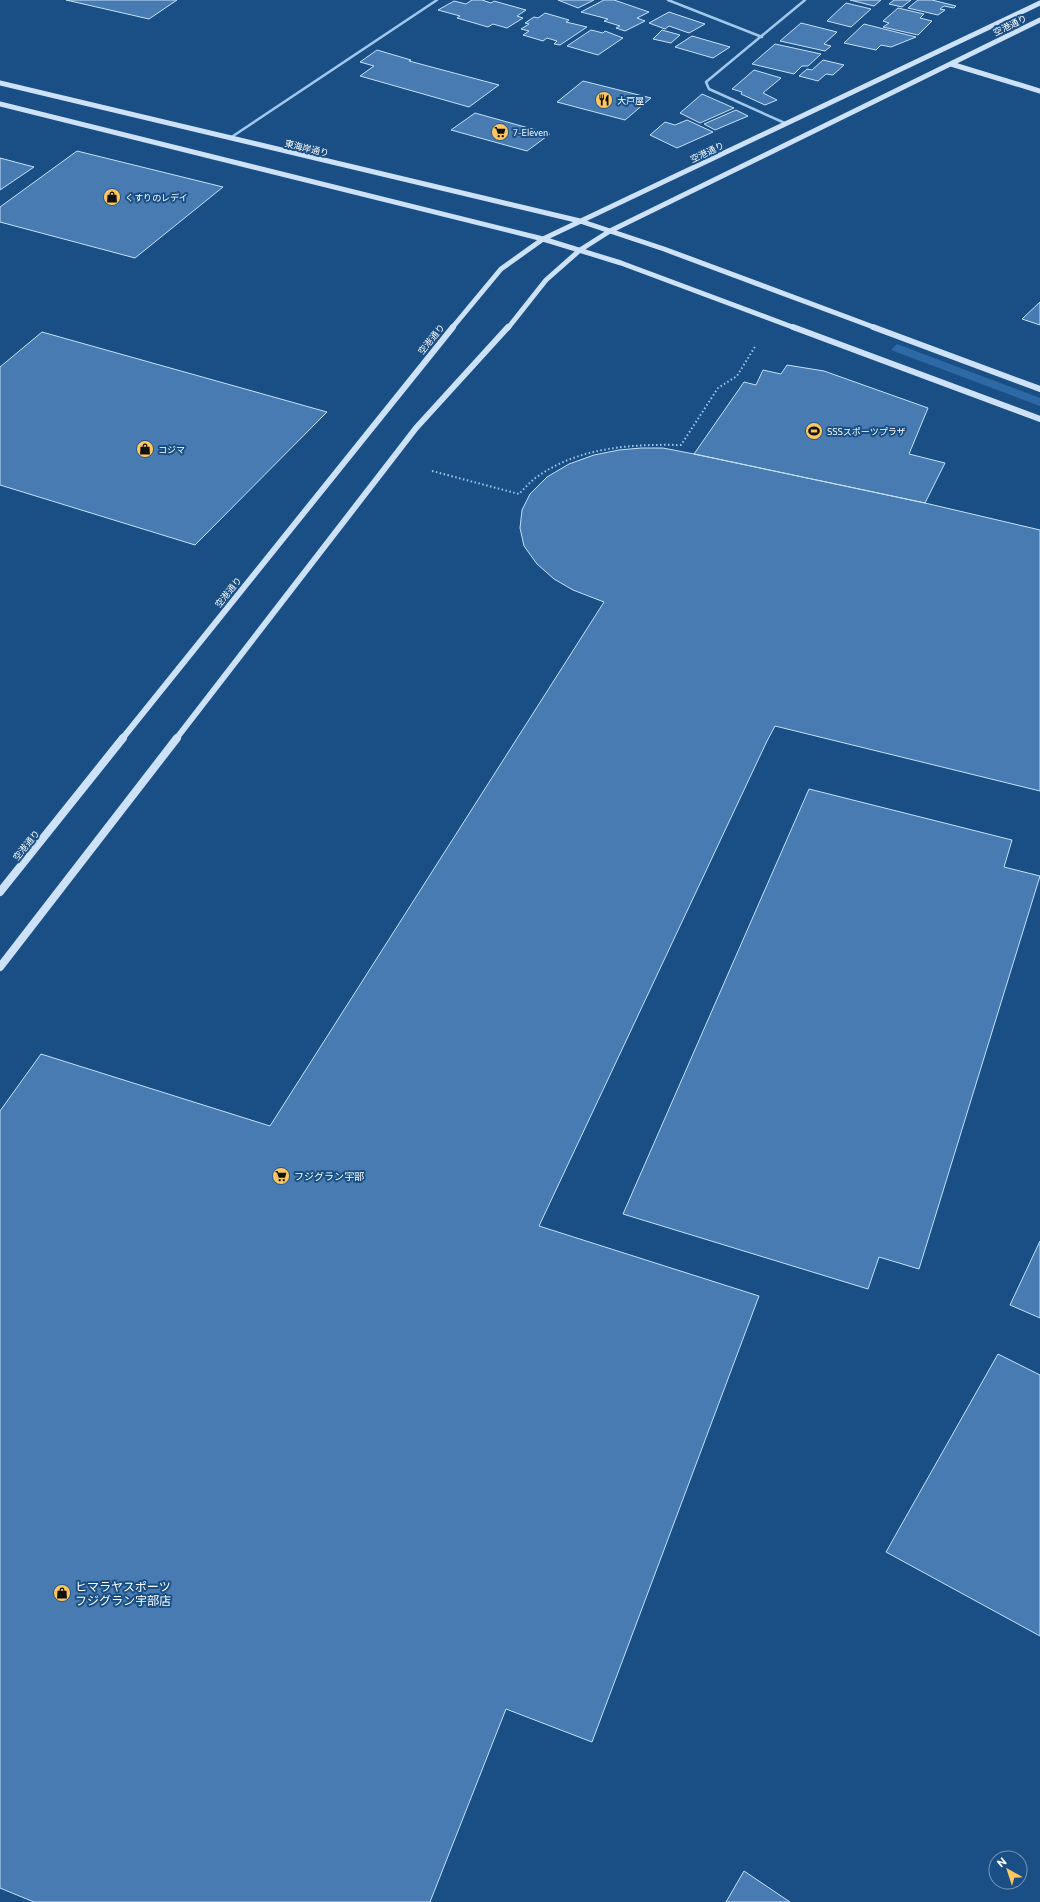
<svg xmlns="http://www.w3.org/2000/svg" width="1040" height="1902" font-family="Commissioner,'Noto Sans JP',sans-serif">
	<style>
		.green { fill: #2d69a4 }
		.building { fill: #477bb1; stroke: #c6e0f9 }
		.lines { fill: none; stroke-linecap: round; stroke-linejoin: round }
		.path { stroke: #a1c7ec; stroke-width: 2; stroke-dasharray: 1.5 2.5; stroke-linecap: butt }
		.street { stroke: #a1c7ec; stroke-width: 2.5 }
		.secondary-far2 { stroke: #cde2f9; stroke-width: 5 }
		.secondary-far1 { stroke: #cde2f9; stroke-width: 6 }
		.secondary { stroke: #cde2f9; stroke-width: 8 }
		.labels { text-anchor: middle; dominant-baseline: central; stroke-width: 4; stroke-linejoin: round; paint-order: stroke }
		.far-street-label { font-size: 9px; fill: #fff; stroke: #1a4f86 }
		.far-poi-label { font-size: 9px; fill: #fff; stroke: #1a4f86; text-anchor: start }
		.poi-label { font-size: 10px; fill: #fff; stroke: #1a4f86; text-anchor: start }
		.near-poi-label { font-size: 12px; fill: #fff; stroke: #1a4f86; text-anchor: start }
	</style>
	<rect width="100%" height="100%" fill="#1a4f86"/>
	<!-- green -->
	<path class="green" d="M897,344L1040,398V406L891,350Z"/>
	<!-- building -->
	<path class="building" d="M66,0H177L149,19Z
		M472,0H482L491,3L494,1L526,10L517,16L523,18L507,28L493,24L488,27L457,18L460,16L438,10L454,1L466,4Z
		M558,0H594L578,8Z
		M604,0H614L649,12L637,18L645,21L625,31L616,28L620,26L604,21L608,19L581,12Z
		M850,0H881L874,6Z
		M894,0H911L902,7L889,4Z
		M918,0H932L956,6L954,8L944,6L940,9L945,10L938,15L908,8Z
		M846,3L871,9L851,27L827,21Z
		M898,8L924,14L920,18L932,21L918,35L883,27L889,23L883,21Z
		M669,12L705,24L689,33L669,26L665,29L649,23Z
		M545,13L569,20L566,22L587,27L560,45L554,44L557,41L547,38L543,41L523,35L529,31L521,29L529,24L525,23L534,17L538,18Z
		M801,23L837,32L824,44L831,46L825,51L780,41Z
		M864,24L916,37L891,47L881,45L876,50L844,43Z
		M591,30L603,33L605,31L623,38L598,55L567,46Z
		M662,30L680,35L671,43L653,39Z
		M692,36L730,47L713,58L675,47Z
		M775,44L821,54L808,66H802L794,74L752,64Z
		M377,50L411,60L409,61L499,85L469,107L360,76L374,66L360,62Z
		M823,60L844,65L833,75L826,74L818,81L799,76L807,69L812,70Z
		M754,70L781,78L763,93L777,100L765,105L741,94L742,92L732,89Z
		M583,81L651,98L625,120L557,102Z
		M702,94L734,108L700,123L680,113Z
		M736,110L748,116L715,130L704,124Z
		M475,113L550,134L527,151L451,130Z
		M687,120L713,132L677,148L650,135L665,122L675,125Z
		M77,151L223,187L135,258L0,222V207Z
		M0,158L34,167L0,190Z
		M1040,302V325L1022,319Z
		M42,332L327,412L195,545L0,485V367Z
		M787,365L824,371L928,408L909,454L945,463L925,503L694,454L744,382L756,385L763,370L781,374Z
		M641,448H663L694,454L925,503L1040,530V791L775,726L767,741L539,1226L759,1296L592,1742L506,1709L430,1902H34L0,1888V1111L41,1054L270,1126L604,602L573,590L554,579L537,564L524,546L520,528L522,510L530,494L547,477L569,464L594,455L619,450Z
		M809,789L1012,840L1004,867L1040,876L919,1269L879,1257L868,1289L623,1214Z
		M1040,1241V1318L1010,1305Z
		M998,1354L1040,1375V1636L886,1552Z
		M744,1871L790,1902H726Z"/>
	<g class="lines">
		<!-- path -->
		<path class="path" d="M432,471L519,494C524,489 529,483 534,479C577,447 630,444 681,445L718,388L737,376L756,345"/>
		<!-- street -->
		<path class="street" d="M668,0L762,37
			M787,124L709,89L706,82L805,0
			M230,138L437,0"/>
		<!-- secondary-far2 -->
		<path class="secondary-far2" d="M951,64L1040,91
			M0,83L580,221L664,249L876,328
			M0,104L543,239L621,263L795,328
			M452,328L501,269L543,239L1040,3
			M508,328L546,280L580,250L610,231L1040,20"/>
		<!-- secondary-far1 -->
		<path class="secondary-far1" d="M793,327L1040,419
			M873,327L1040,389
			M122,739L453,327
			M176,739L416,428L508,327"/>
		<!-- secondary -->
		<path class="secondary" d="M0,892L123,738
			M0,967L177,738"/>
	</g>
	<!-- icons -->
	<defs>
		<g id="restaurant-disc" transform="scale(0.9)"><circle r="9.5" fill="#fec75d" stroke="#1a4f86"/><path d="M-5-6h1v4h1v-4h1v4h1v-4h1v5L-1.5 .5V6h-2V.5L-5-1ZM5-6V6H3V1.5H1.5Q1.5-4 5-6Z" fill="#111"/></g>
		<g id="supermarket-disc" transform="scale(0.9)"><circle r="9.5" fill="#fec75d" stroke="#1a4f86"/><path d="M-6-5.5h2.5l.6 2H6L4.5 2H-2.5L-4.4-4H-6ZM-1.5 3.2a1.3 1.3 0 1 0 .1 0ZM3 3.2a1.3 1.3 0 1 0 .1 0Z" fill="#111"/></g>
		<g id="shop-disc" transform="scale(0.9)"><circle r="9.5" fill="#fec75d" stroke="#1a4f86"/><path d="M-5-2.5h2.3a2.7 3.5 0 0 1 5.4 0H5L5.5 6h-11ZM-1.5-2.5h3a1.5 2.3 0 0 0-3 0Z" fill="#111"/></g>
		<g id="stadium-disc" transform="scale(0.9)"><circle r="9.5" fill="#fec75d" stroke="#1a4f86"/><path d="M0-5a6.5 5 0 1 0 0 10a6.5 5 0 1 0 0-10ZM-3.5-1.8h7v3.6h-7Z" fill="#111"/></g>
	</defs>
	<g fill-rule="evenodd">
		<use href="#restaurant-disc" x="604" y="100"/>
		<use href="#supermarket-disc" x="500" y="132"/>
		<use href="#shop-disc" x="112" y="197"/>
		<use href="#stadium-disc" x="814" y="431"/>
		<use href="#shop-disc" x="145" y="449"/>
		<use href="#supermarket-disc" x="281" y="1176"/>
		<use href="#shop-disc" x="62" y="1593"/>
	</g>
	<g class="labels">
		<!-- far-street labels -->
		<g class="far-street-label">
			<text transform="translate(1010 25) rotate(-26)">空港通り</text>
			<text transform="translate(307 148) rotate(13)">東海岸通り</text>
			<text transform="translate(707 152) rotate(-25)">空港通り</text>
			<text transform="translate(431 339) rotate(-51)">空港通り</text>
			<text transform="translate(228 592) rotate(-51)">空港通り</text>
			<text transform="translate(26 845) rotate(-51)">空港通り</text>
		</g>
		<!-- far-poi labels -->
		<g class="far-poi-label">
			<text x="617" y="100">大戸屋</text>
			<text x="513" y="132">7-Eleven</text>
			<text x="125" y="197">くすりのレデイ</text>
			<text x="827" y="431">SSSスポーツプラザ</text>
			<text x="158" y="449">コジマ</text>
		</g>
		<!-- poi labels -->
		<g class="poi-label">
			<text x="294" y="1176">フジグラン宇部</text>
		</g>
		<!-- near-poi labels -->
		<g class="near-poi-label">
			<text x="75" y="1586">ヒマラヤスポーツ<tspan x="75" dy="14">フジグラン宇部店</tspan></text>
		</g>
	</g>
	<!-- north arrow -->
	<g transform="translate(1008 1870) rotate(321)"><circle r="19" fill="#1a4f86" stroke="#7695b6"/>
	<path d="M0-3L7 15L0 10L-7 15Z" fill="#fec75d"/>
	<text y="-6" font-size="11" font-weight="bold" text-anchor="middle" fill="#ffffff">N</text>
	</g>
</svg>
